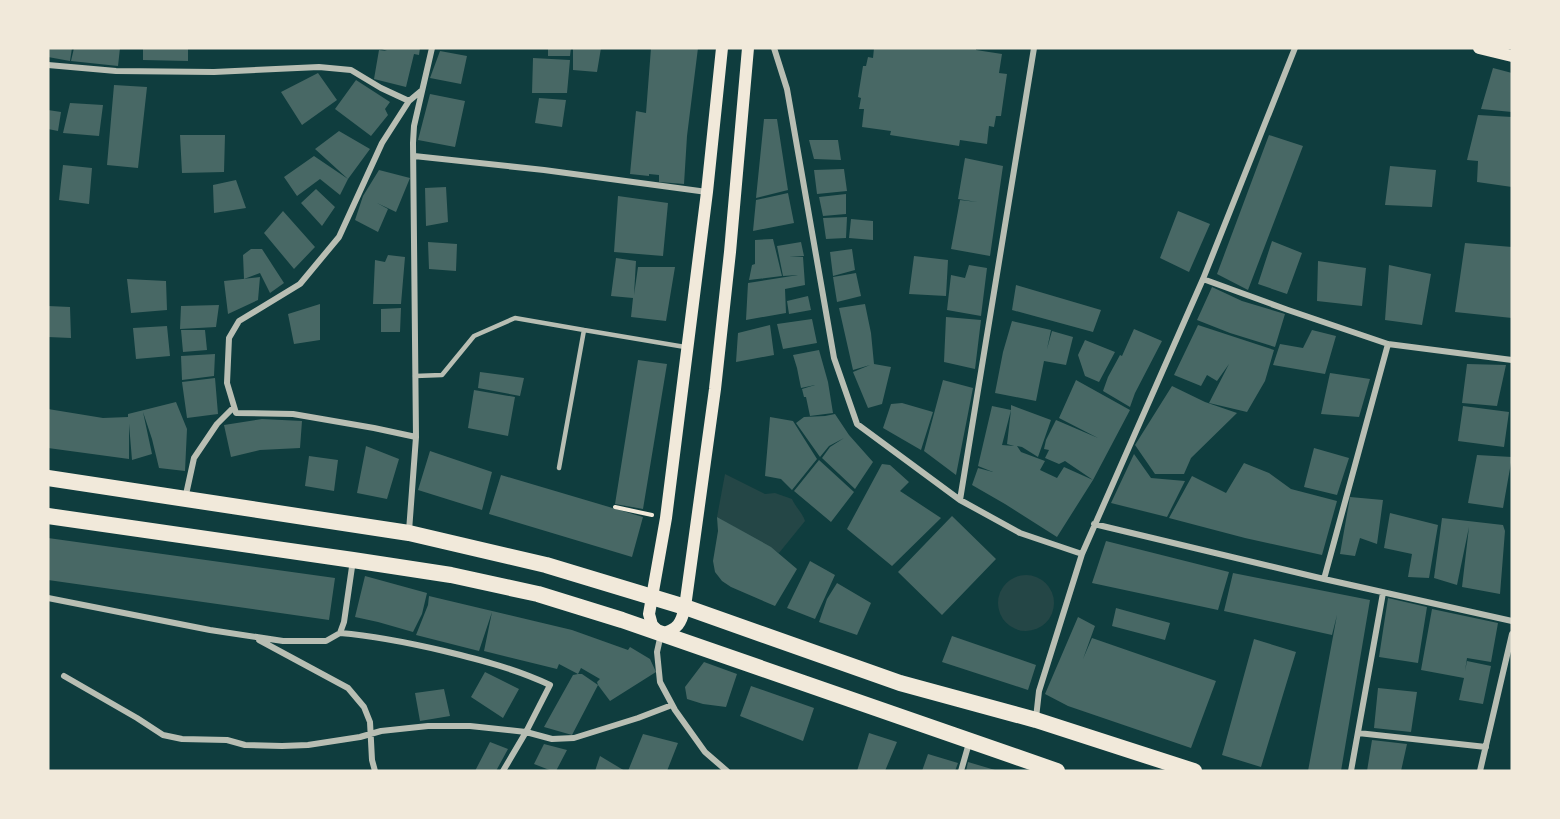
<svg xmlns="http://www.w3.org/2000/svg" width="1560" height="819" font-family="Signika,sans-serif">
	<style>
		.green { fill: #244646 }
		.building { fill: #486865; fill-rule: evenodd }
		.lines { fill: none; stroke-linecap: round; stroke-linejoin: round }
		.path { stroke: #f1e9da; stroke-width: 4 }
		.service { stroke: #b8beb3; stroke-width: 4.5 }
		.minor { stroke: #b8beb3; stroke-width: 6 }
		.secondary { stroke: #f1e9da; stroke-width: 12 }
		.trunk { stroke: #f1e9da; stroke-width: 16 }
	</style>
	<rect width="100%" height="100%" fill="#0f3d3e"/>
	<!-- green -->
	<path class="green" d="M725,474L765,494L775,493L792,499C795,506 803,514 805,521L779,553L717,517Z
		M998 603a28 28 0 1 1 56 0a28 28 0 1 1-56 0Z"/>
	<!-- building -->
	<path class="building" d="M48,48H72L70,61L48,57Z
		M74,48H120L118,66L71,61Z
		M143,48H188V61L143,60Z
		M382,48H420L419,55L414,54L406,87L374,79L379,50L387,51L382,49Z
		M548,48H571L570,56H548Z
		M573,48H601L597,72L573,70Z
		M651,48H698L687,136L684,184L659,182V175L649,174V176L630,174L636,111L646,113Z
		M874,48H976V50L1002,54L999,73L1007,74L1001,116H996L994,127L989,126L987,144L960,140L959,146L890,135L891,131L862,127L864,109H859L861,98L858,97L863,66H866L868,57L873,58Z
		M440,51L467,56L461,84L430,78Z
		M533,58L570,60L567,93H532Z
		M1493,68L1512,73V112L1481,109Z
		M318,73L337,100L302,125L281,92Z
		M356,80L390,102L385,109L388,115L371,136L335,109Z
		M114,85L147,87L138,168L107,165Z
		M430,94L465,101L455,147L418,140Z
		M539,98L566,100L562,127L535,123Z
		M70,103L103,105L99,136L63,133Z
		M48,110L61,112L58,131L48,129Z
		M1478,115L1512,117V187L1477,182L1478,161L1467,160Z
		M764,119H777L788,190L756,198Z
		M339,131L370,149L348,179L315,149Z
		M180,135H225L224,172L182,173Z
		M1269,135L1303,146L1248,290L1217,274Z
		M809,140H838L841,160L814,159Z
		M314,156L348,179L340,195L320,179L297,196L284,177Z
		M965,158L1003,166L990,256L951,249L960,200L977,202L958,199Z
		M63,165L92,168L89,204L59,200Z
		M1390,166L1436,170L1432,207L1385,205Z
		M844,169L847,191L817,194L814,170Z
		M379,170L410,178L396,212L377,203L388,209L378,232L355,220L363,196Z
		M236,180L246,208L214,213L213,185Z
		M446,187L448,222L426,226L425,188Z
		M316,189L335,207L322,226L301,203Z
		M788,193L794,223L753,231L756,200Z
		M846,194V214L823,216L819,197Z
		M618,196L668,203L663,256L614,252Z
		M283,211L315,247L294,269L264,233Z
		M1178,211L1210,224L1189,272L1160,258Z
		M847,217L846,238L826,239L823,218Z
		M851,219L873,221V240L849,238Z
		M773,239L782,276L749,280L752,265L755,264V240Z
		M1272,241L1302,253L1287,294L1258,284Z
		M428,242L457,244L456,271L429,269Z
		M801,242L804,256L789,257H803L805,285L785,289L786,313L746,320L748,283L798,275L783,276L777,246Z
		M1465,243L1512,247V318L1455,312Z
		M251,249H262L284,283L270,293L260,273L244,279L243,255Z
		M852,249L855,270L833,276L830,252Z
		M388,255L405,257L401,304H373L375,260L385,262Z
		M914,256L948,260L946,296L909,294Z
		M616,258L636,261L634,295L638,267H675L666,321L631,317L633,298L611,296Z
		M1318,261L1366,268L1362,306L1317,301Z
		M969,265L987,268L981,316L947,310L951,275L965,278Z
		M1389,265L1431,274L1422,325L1385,320Z
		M856,273L861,296L837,302L833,277Z
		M260,277L258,300L228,314L224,281Z
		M127,279L166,281L167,310L131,313Z
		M1016,285L1101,310L1093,332L1012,310Z
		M1212,287L1242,301L1285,314L1275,347L1230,333L1197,320Z
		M808,296L811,310L789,314L787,301Z
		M320,304V340L294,344L288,314Z
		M865,304L871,333L874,364L891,367L882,404L868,408L853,372L870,365L853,370L839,308Z
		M219,305L216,327L180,329L181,306Z
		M48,306L70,307L71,338L48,337Z
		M401,308L400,332H381V309Z
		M946,317L981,320L975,369L944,362Z
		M812,319L817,343L783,349L777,324Z
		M1012,321L1051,330L1047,349L1052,331L1073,337L1066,365L1044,361L1036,401L995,393L1003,352Z
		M770,325L774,355L736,362L738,333Z
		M1198,325L1274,350L1265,381L1247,412L1209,403L1229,364L1217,381L1207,375L1201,386L1174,375Z
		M167,326L170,356L136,359L133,328Z
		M1134,329L1162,341L1135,393L1130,407L1103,391L1108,377L1120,355L1122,356Z
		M181,330H205L207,350L183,352Z
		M1312,330L1336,336L1325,374L1273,365L1280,344L1303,348Z
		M1085,340L1115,352L1099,382L1085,376L1078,355Z
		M819,350L828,382L833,413L810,416L806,397H804L802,389L815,385L801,388L797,368L793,355Z
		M215,354L214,376L182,380L181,356Z
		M638,360L667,364L643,509L615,504Z
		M1467,364L1506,365L1497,406L1462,403Z
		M480,372L524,378L520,396L478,388Z
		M1330,373L1370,379L1359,417L1321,414Z
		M215,378L218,414L187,418L182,382Z
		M943,380L973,388L956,475L924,451Z
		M1076,380L1130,410L1093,480L1057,537L1005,504L972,485L978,468L993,472L978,466L992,406L1011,410V405L1051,420L1038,457L1022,447L1017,446L1021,452L1045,461L1040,470L1057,478L1064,467L1093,480L1065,461L1059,464L1045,458L1049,450L1044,449L1046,440L1056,420L1098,438L1059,418ZM1011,410L1007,444L1014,446L1002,445Z
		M1172,386L1205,402L1237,413L1191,458L1184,474H1155L1135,445Z
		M474,390L515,397L508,436L468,428Z
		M176,402L187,429L185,471L159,468L152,439L143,412L152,454L132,460L129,424V459L48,448V409L103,418L128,417V414Z
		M902,403L933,412L921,450L883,428L891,404Z
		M1463,406L1509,412L1504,447L1458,441Z
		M835,414L849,435L873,462L855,489L822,458L830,447L844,438L829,446L820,457L796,423L804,417L825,416Z
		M770,417L793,421L817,459L792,490L781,479L765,476Z
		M262,419L302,421L300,448L260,450L231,457L224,425Z
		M366,446L399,459L387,499L357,493Z
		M1314,448L1349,458L1337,495L1304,487Z
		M430,451L492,472L482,510L418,490Z
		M1134,454L1151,478L1185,481L1167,517L1111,503Z
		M1477,455L1512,457L1503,508L1468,503Z
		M309,456L338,460L334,491L305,486Z
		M819,460L854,492L831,522L794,491Z
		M1244,463L1269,473L1291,489L1337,501L1322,555L1245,538L1169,518L1192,476L1226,493Z
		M882,464L890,465L909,482L900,491L941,518L892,566L847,529Z
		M501,475L643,517L632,557L489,514Z
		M1350,497L1383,500L1377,544L1360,538L1355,556L1340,554Z
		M1390,513L1438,525L1429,578L1408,577L1412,554L1384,548Z
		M952,516L996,559L942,615L898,572Z
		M717,517L771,547L797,569L775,606L731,587L722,581L715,572L713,561L718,531Z
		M1442,518L1503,525L1505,531L1500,594L1462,587L1469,527L1457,585L1434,578Z
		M48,538L335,578L329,620L48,580Z
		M1106,541L1229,572L1218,610L1092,583Z
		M810,561L835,575L815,619L787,608Z
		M1233,573L1370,600L1341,771H1308L1337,615L1332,635L1224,611Z
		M365,576L427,593L422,614L413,632L378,622L355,617Z
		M837,583L871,603L857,635L819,622L827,599Z
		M429,596L572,630L628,650L630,647L650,659L656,672L610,701L598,685L572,735L544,727L573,675L578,674L559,664L557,669L484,651L492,612L479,651L416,635L428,605ZM581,668L600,679L597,682L598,685L582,674H578Z
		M1388,598L1427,607L1418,663L1379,657Z
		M1116,608L1170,623L1165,640L1112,626Z
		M1432,609L1498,623L1491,662L1467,658L1465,671L1467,661L1491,666L1483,704L1459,700L1464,678L1421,670Z
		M1078,617L1095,626L1083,659L1092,638L1216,681L1191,748L1068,706L1045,694Z
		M952,636L1036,665L1028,690L942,662Z
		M1254,639L1296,652L1261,767L1222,755Z
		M704,662L737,674L726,707L703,704L687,699L685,687Z
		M485,672L519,689L503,718L471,697Z
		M751,686L814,708L803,741L740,716Z
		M1378,688L1417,692L1411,732L1374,728Z
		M444,689L450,716L420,721L415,693Z
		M869,733L897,742L885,771H857Z
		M643,734L678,743L667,771H628Z
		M1372,740L1407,744L1401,771H1367Z
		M490,742L508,749L496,771H475Z
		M544,744L567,750L556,771H552L534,764Z
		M928,754L958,763L955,771H922Z
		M600,756L625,771H595Z
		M968,762L995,770V771H966Z"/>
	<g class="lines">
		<!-- path -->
		<path class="path" d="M615,507L652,515"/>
		<!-- service -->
		<path class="service" d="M584,330L685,347
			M415,376L442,375L474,336L515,318L584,330L559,468"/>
		<!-- minor -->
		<path class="minor" d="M774,48L787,89L834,358L857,424L960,500L1020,533L1082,554
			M48,65L116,71L214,72L319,67L351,70L381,88L409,101
			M414,156L544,170L707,192
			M1203,279L1288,310L1388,344L1512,360
			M416,437L374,428L293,414L236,413L227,383L229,338L239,321L300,284L339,237L382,143L409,101L421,91
			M185,499L194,458L217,424L234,407
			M960,500L1034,48
			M1094,524L1324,579L1512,621
			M409,531L416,437L413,143L414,126L432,48
			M1324,579L1388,344
			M48,598L210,630L283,641H326L340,633L344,622L353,560
			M661,634L657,652L660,682L675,710L705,752L727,771
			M259,640L348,688L364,707L370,722L372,760L375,771
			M64,676L137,718L163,735L182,739L227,740L245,745L282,746L308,745L360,737L381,731L428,726H470L526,732L550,685C516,669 481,660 444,651C410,643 375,636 340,633
			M1036,718L1039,691L1082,554L1203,279L1295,48
			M1358,733L1486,747
			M503,771L526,732L552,739L574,738L638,718L672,705
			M961,771L969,743
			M1351,771L1383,593
			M1480,771L1512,634"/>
		<!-- secondary -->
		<path class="secondary" d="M722,48L707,192L666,518L649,614L652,625L661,634C678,629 681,624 685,607L715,389L730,252L748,48
			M1479,48L1512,56"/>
		<!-- trunk -->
		<path class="trunk" d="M48,478L409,533L546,565L685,607L900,683L1036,720L1194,771
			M48,516L353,560L451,575L538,594L622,620L1057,771"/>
	</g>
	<!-- border -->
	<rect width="1560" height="819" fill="none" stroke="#f1e9da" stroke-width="99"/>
</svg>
